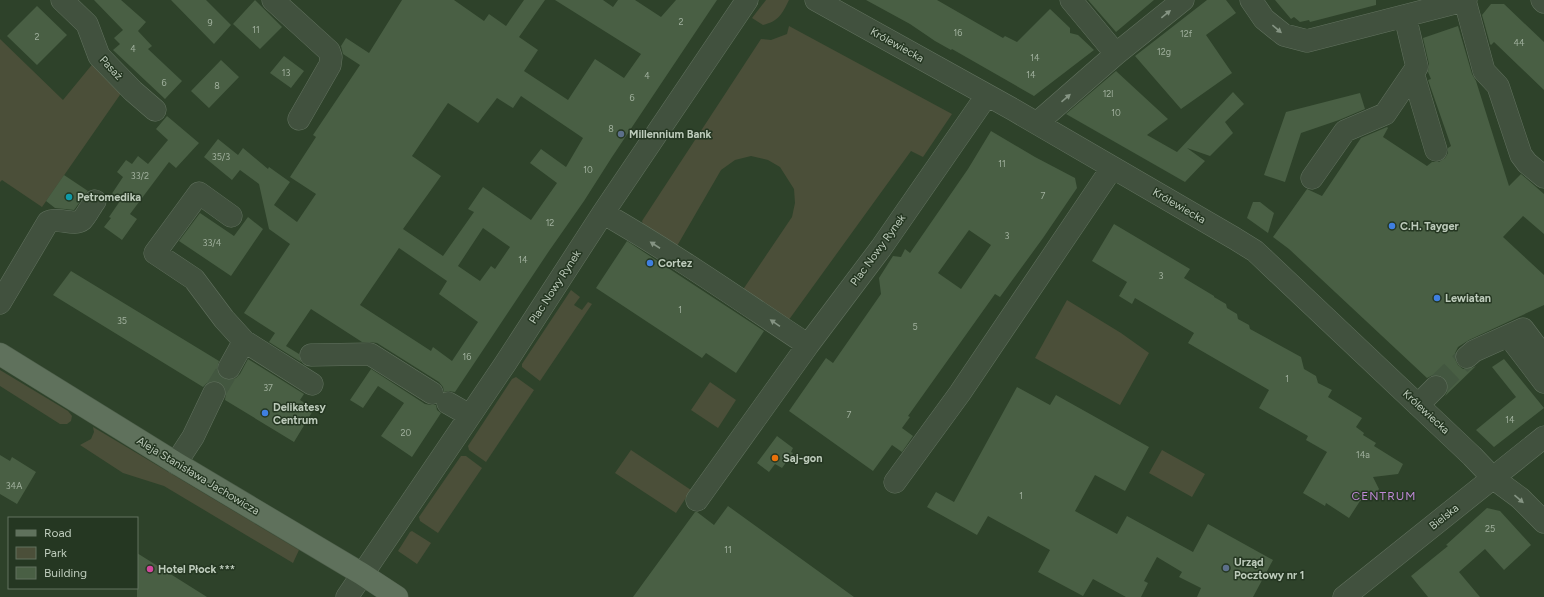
<svg xmlns="http://www.w3.org/2000/svg" width="1544" height="597" font-family="Figtree,sans-serif">
	<style>
		.green { fill: #4b4f39 }
		.building { fill: #495f44; fill-rule: evenodd }
		.lines { fill: none; stroke-linecap: round; stroke-linejoin: round }
		.minor-tunnel { stroke: #435740; stroke-width: 22; stroke-dasharray: 22 11; stroke-linecap: butt }
		.minor-casing { stroke: #62725f; stroke-width: 23 }
		.major-casing { stroke: #4d5e4a; stroke-width: 23 }
		.minor { stroke: #41513e; stroke-width: 22 }
		.major { stroke: #5f715c; stroke-width: 22 }
		.oneway { fill: #859483 }
		.service-dot { fill: #5c6f8a; stroke: #253722; stroke-width: 1.5 }
		.culture-dot { fill: #0f9aa8; stroke: #253722; stroke-width: 1.5 }
		.shop-dot { fill: #3f7fe0; stroke: #253722; stroke-width: 1.5 }
		.food-dot { fill: #e8710a; stroke: #253722; stroke-width: 1.5 }
		.hotel-dot { fill: #d1479c; stroke: #253722; stroke-width: 1.5 }
		.labels { text-anchor: middle; dominant-baseline: central; stroke-width: 3; stroke-linejoin: round; paint-order: stroke }
		.number-label { font-size: 9px; fill: #a0b09d }
		.street-label { font-size: 11px; fill: #bdcbbb; stroke: #253722 }
		.poi-label { font-size: 11px; font-weight: bold; fill: #bdcbbb; stroke: #253722; text-anchor: start }
		.neighbourhood-label { font-size: 12px; letter-spacing: 1px; fill: #be88d5; stroke: #253722 }
	</style>
	<rect width="100%" height="100%" fill="#2e422a"/>
	<!-- green -->
	<path class="green" d="M766,0H789C782,14 779,21 763,25L752,18Z
		M789,26L952,114L923,157L911,151L788,321L742,291L792,217L795,203L794,189L780,167L768,160L751,156L735,160L721,170L677,246L644,229L642,221L761,39L771,40L787,34Z
		M0,39L63,100L95,61L124,89L42,207L2,180L0,182Z
		M571,290L580,297L574,305L582,310L588,302L592,304L540,381L522,367V364Z
		M1067,300L1121,333L1149,353L1120,405L1035,358Z
		M0,370L68,411L72,416L71,421L67,424H60L0,386Z
		M516,377L534,390L486,462L469,450L468,446L512,379Z
		M710,382L736,400L718,428L691,410Z
		M93,427L299,550L293,563L164,486L123,473L80,445L91,439L94,432Z
		M631,450L691,490L676,513L615,473Z
		M1162,450L1205,474L1192,497L1149,473Z
		M461,456H466L482,468L438,533L420,521L419,517Z
		M412,531L431,543L417,564L398,551L410,532Z"/>
	<!-- building -->
	<path class="building" d="M94,0H121L146,22L138,31L152,46L148,49L182,81L165,99L113,50L120,44L114,38L123,30Z
		M171,0H206L231,25L214,44Z
		M255,0L282,27L260,49L233,24Z
		M402,0H454L484,21L489,14L506,26L524,0H545L519,37L538,50L524,71L568,100L595,59L624,78L641,54L555,0H603L613,7L618,0H635L661,17L676,0H717L612,157L584,201L549,251L455,392L448,391L444,392L443,387L439,382L377,343L370,342H362L311,309L286,346L299,354L301,362L269,342L275,333L244,313L290,244L269,229L259,184L240,170L232,180L204,157L218,139L238,155L243,148L268,169L269,167L290,182L274,205L297,222L316,194L290,177L316,137L313,135L360,65L343,54L341,46L346,38L369,53ZM521,96L583,138L566,167L541,149L530,163L557,183L531,220L483,187L468,209L474,212L443,256L403,229L441,176L412,156L448,103L478,123L497,98L513,108ZM483,228L510,247L495,269L491,266L480,281L458,266ZM399,248L447,281L439,294L478,322L452,361L433,347L431,351L360,305Z
		M866,0H937L1003,38L1005,36L1017,42L1050,9L1070,28V33L1078,35L1094,50L1034,96L952,49L951,50L935,41L910,24Z
		M1088,0H1154L1116,32Z
		M1207,0H1226L1236,13L1206,35L1232,73L1181,109L1135,56Z
		M1275,0H1376V5L1310,22L1309,20L1300,22L1294,17L1291,19Z
		M1491,4H1504L1544,42V90L1494,42L1491,45L1490,44L1482,15Z
		M37,6L67,35L37,65L7,36Z
		M1458,26L1472,74L1476,81L1509,186L1521,174L1544,194V234L1523,216L1503,237L1544,275V305L1469,340L1458,347L1455,353V359L1458,365L1463,369H1469L1476,366L1445,396L1448,390V384L1445,378L1439,375H1433L1427,378L1289,249L1273,237L1307,189L1322,196L1361,138L1387,127L1388,128L1383,137L1427,166L1432,162H1439L1445,158L1448,153V148L1451,146L1428,80L1431,79L1428,72L1429,64L1423,38Z
		M284,56L304,71L291,88L270,73Z
		M221,60L239,77L209,108L191,91Z
		M1116,71L1168,119L1147,135L1177,152L1233,92L1244,104L1225,122L1233,133L1210,156L1187,148L1205,161L1185,182L1066,114Z
		M1360,93L1365,109L1339,120L1301,133L1285,182L1264,175L1286,112Z
		M167,116L199,143L176,168L169,162L130,214L137,219L122,240L104,227L111,218L109,217L120,201L111,195L123,177L117,172L126,160L132,164L138,156L148,164L168,140L156,129Z
		M991,131L1035,157L1075,178L1077,188L1043,238L1000,297L995,294L908,416L910,417L902,428L913,436L902,452L892,445L873,471L789,411L826,358L833,363L881,294L879,278L893,256L901,257L905,249L910,253L968,169ZM969,230L991,245L961,289L938,273Z
		M64,175L88,191L74,210L55,208L46,201Z
		M1253,202H1260L1274,213L1268,233L1247,218Z
		M200,213L234,236L248,217L263,229L231,276L179,241Z
		M1114,224L1190,269L1184,278L1214,296V297L1226,304L1227,308L1237,314L1238,319L1249,325L1250,329L1301,357L1304,369L1316,376L1318,383L1332,390L1328,397L1362,418L1356,427L1364,433L1363,435L1376,443L1374,446L1403,464L1398,474L1373,477L1379,489L1373,498L1360,501L1349,518L1326,503L1325,506L1303,493L1327,452L1306,440L1308,436L1259,408L1269,390L1188,343L1194,333L1135,298L1132,304L1119,296L1127,282L1092,261Z
		M627,241L764,331L736,373L706,353L702,358L596,288Z
		M71,271L219,361L217,369L219,375L223,379L230,380L236,378L240,374L248,359L304,394L300,400L314,409L294,442L225,400L226,392L224,386L220,382L213,381L207,383L203,387L53,295Z
		M1504,359L1544,408L1494,447L1476,430L1516,397L1492,367Z
		M371,369L425,404L431,405H436L437,410L441,413L412,457L381,436L404,403L378,386L363,408L350,400Z
		M1017,387L1050,405L1056,395L1149,447L1125,491L1095,475L1075,511L1117,534L1127,516L1193,552L1208,524L1273,560L1253,597H1197L1201,588L1179,577L1182,572L1157,557L1144,581L1148,583L1141,597H1126L1093,579L1083,596L1038,572L1050,550L988,516L977,535L927,507L936,492L954,502Z
		M777,436L793,448L791,452L793,453L782,468L775,464L769,472L757,463Z
		M0,455L10,461L12,457L36,472L17,504L0,494Z
		M728,506L854,597H633L695,512H697L714,525Z
		M1487,508L1500,511L1531,545L1504,570L1485,549L1459,572L1480,597H1428L1411,576L1448,546L1446,545Z
		M137,553L207,597H137Z"/>
	<g class="lines">
		<!-- minor-tunnel -->
		<path class="minor-tunnel" d="M1436,387L1467,357
			M214,393L229,368"/>
		<!-- minor casing -->
		<g class="minor-casing">
			<path id="minor" d="M62,0L87,24L99,56L133,91L155,110
				M273,0L329,51L331,57L330,65L299,119
				M816,0L1014,110L1234,238L1255,251L1472,456L1493,478L1520,498L1544,522
				M1071,0L1116,54
				M1251,0L1264,19L1284,35L1307,41L1466,0
				M1542,0L1544,2
				M1465,1L1484,71L1498,86L1521,155L1527,163L1544,177
				M1413,73L1436,150
				M1037,123L1116,54L1183,0
				M1312,178L1345,131L1385,114L1417,67L1405,16
				M603,213C673,253 740,300 808,345
				M231,216L199,193L155,253L194,279L224,319L244,341
				M0,303L48,222C57,217 75,226 82,220C87,215 91,206 95,201
				M1515,344L1544,382
				M311,355L370,354L432,393
				M1467,357L1474,351L1523,329L1544,357
				M229,368L244,341L312,384
				M448,403L469,415
				M1418,405L1436,387
				M176,463L193,437L214,393
				M895,482L960,393L1112,168
				M697,500L808,345L881,248L987,95
				M347,597L505,364L603,213L747,0
				M1344,597L1544,437"/>
		</g>
		<!-- major casing -->
		<g class="major-casing">
			<path id="major" d="M0,354L176,463L362,574L397,597"/>
		</g>
		<!-- minor -->
		<use href="#minor" class="minor"/>
		<!-- major -->
		<use href="#major" class="major"/>
	</g>
	<!-- one-way arrows -->
	<defs><path id="oneway-solid" d="M-6-.8H1V-3.2L6.5 0L1 3.2V.8H-6Z"/></defs>
	<g class="oneway">
		<use href="#oneway-solid" transform="translate(1166 14) rotate(-39)"/>
		<use href="#oneway-solid" transform="translate(1277 29) rotate(40)"/>
		<use href="#oneway-solid" transform="translate(1066 98) rotate(-41)"/>
		<use href="#oneway-solid" transform="translate(655 245) rotate(-147)"/>
		<use href="#oneway-solid" transform="translate(775 323) rotate(-146)"/>
		<use href="#oneway-solid" transform="translate(1519 499) rotate(41)"/>
	</g>
	<!-- markers -->
	<g class="service-dot">
		<circle cx="621" cy="134" r="4"/>
		<circle cx="1226" cy="568" r="4"/>
	</g>
	<circle class="culture-dot" cx="69" cy="197" r="4"/>
	<g class="shop-dot">
		<circle cx="1392" cy="226" r="4"/>
		<circle cx="650" cy="263" r="4"/>
		<circle cx="1437" cy="298" r="4"/>
		<circle cx="265" cy="413" r="4"/>
	</g>
	<circle class="food-dot" cx="775" cy="458" r="4"/>
	<circle class="hotel-dot" cx="150" cy="569" r="4"/>
	<g class="labels">
		<!-- number labels -->
		<g class="number-label">
			<text x="681" y="21">2</text>
			<text x="210" y="22">9</text>
			<text x="256" y="29">11</text>
			<text x="958" y="32">16</text>
			<text x="1186" y="33">12f</text>
			<text x="37" y="36">2</text>
			<text x="1519" y="42">44</text>
			<text x="133" y="48">4</text>
			<text x="1164" y="51">12g</text>
			<text x="1035" y="57">14</text>
			<text x="286" y="72">13</text>
			<text x="1031" y="74">14</text>
			<text x="647" y="75">4</text>
			<text x="164" y="82">6</text>
			<text x="217" y="85">8</text>
			<text x="1108" y="93">12l</text>
			<text x="632" y="97">6</text>
			<text x="1116" y="112">10</text>
			<text x="611" y="128">8</text>
			<text x="221" y="156">35/3</text>
			<text x="1002" y="163">11</text>
			<text x="588" y="169">10</text>
			<text x="140" y="175">33/2</text>
			<text x="1043" y="195">7</text>
			<text x="550" y="222">12</text>
			<text x="1007" y="235">3</text>
			<text x="212" y="242">33/4</text>
			<text x="523" y="259">14</text>
			<text x="1161" y="275">3</text>
			<text x="680" y="309">1</text>
			<text x="122" y="320">35</text>
			<text x="915" y="326">5</text>
			<text x="467" y="356">16</text>
			<text x="1287" y="378">1</text>
			<text x="268" y="387">37</text>
			<text x="849" y="414">7</text>
			<text x="1510" y="419">14</text>
			<text x="406" y="432">20</text>
			<text x="1363" y="454">14a</text>
			<text x="14" y="485">34A</text>
			<text x="1021" y="495">1</text>
			<text x="1490" y="528">25</text>
			<text x="728" y="549">11</text>
		</g>
		<!-- street labels -->
		<g class="street-label">
			<text transform="translate(897 45) rotate(29)">Królewiecka</text>
			<text transform="translate(111 68) rotate(47)">Pasaż</text>
			<text transform="translate(1179 206) rotate(30)">Królewiecka</text>
			<text transform="translate(878 250) rotate(-54)">Plac Nowy Rynek</text>
			<text transform="translate(555 287) rotate(-57)">Plac Nowy Rynek</text>
			<text transform="translate(1426 412) rotate(43)">Królewiecka</text>
			<text transform="translate(198 476) rotate(31)">Aleja Stanisława Jachowicza</text>
			<text transform="translate(1444 517) rotate(-39)">Bielska</text>
		</g>
		<!-- poi labels -->
		<g class="poi-label">
			<text x="629" y="134">Millennium Bank</text>
			<text x="77" y="197">Petromedika</text>
			<text x="1400" y="226">C.H. Tayger</text>
			<text x="658" y="263">Cortez</text>
			<text x="1445" y="298">Lewiatan</text>
			<text x="273" y="407">Delikatesy<tspan x="273" dy="13">Centrum</tspan></text>
			<text x="783" y="458">Saj-gon</text>
			<text x="1234" y="562">Urząd<tspan x="1234" dy="13">Pocztowy nr 1</tspan></text>
			<text x="158" y="569">Hotel Płock ***</text>
		</g>
		<!-- neighbourhood labels -->
		<g class="neighbourhood-label">
			<text x="1384" y="496">CENTRUM</text>
		</g>
	</g>
	<!-- legend -->
	<rect x="8" y="517" width="130" height="72" fill="#253722" stroke="#62725f"/>
	<rect x="16" y="530" width="20" height="6" fill="#5f715c" stroke="#62725f"/>
	<text x="44" y="537" font-size="12" fill="#bdcbbb">Road</text>
	<rect x="16" y="547" width="20" height="12" fill="#4b4f39" stroke="#62725f"/>
	<text x="44" y="557" font-size="12" fill="#bdcbbb">Park</text>
	<rect x="16" y="567" width="20" height="12" fill="#495f44" stroke="#62725f"/>
	<text x="44" y="577" font-size="12" fill="#bdcbbb">Building</text>
</svg>
